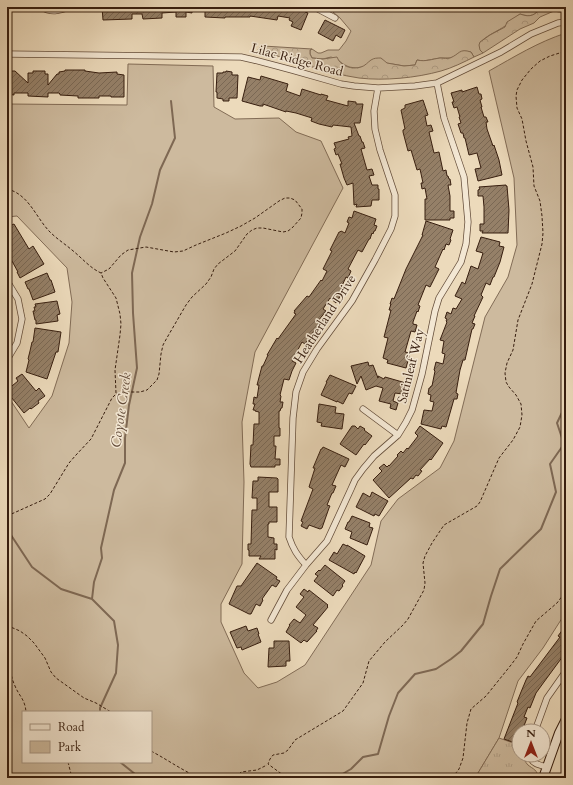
<svg xmlns="http://www.w3.org/2000/svg" width="573" height="785" font-family="Cardo,serif">
	<style>
		.green { fill: #cdba9e; stroke: #826c56; fill-rule: evenodd }
		.forest { fill: url(#forest-crowns); stroke: #826c56 }
		.park { fill: url(#park-tufts); stroke: #826c56 }
		.lines { fill: none; stroke-linecap: round; stroke-linejoin: round }
		.stream { stroke: #7e6853; stroke-width: 2 }
		.building { fill: url(#building-hatch); stroke: #371e0f }
		.street-casing { stroke: #644d3a; stroke-width: 7 }
		.secondary-casing { stroke: #371e0f; stroke-width: 10 }
		.path { stroke: #371e0f; stroke-width: 1; stroke-dasharray: 3 2; stroke-linecap: butt }
		.street { stroke: #f3e7d3; stroke-width: 5.5 }
		.secondary { stroke: #f3e7d3; stroke-width: 8 }
		.labels { text-anchor: middle; dominant-baseline: central; stroke-width: 3; stroke-linejoin: round; paint-order: stroke }
		.street-label { font-size: 13px; fill: #371e0f; stroke: #f3e7d3 }
		.water-label { font-size: 14px; font-style: italic; fill: #614937; stroke: #f3e7d3 }
	</style>
	<defs>
		<pattern id="forest-crowns" width="20" height="18" patternUnits="userSpaceOnUse"><rect width="20" height="18" fill="#cdba9e"/><path d="M2 6a3 3 0 1 1 6 0M12 15a3 3 0 1 1 6 0" fill="none" stroke="#b19f87"/></pattern>
		<pattern id="park-tufts" width="24" height="20" patternUnits="userSpaceOnUse"><rect width="24" height="20" fill="#cdba9e"/><path d="M3 7l-1-3M5 7V3M7 7l1-3M15 17l-1-3M17 17v-4M19 17l1-3" fill="none" stroke="#b19f87"/></pattern>
		<pattern id="building-hatch" width="6" height="6" patternUnits="userSpaceOnUse"><rect width="6" height="6" fill="#958068"/><path d="M-1 1l2-2M0 6l6-6M5 7l2-2" fill="none" stroke="#7a6854"/></pattern>
	</defs>
	<rect width="100%" height="100%" fill="#ecdabb"/>
	<filter id="stains"><feTurbulence type="fractalNoise" baseFrequency=".005" numOctaves="4"/><feColorMatrix values="0 0 0 0 .2 0 0 0 0 .09 0 0 0 0 .02 0 0 0 .5 -.17"/></filter>
	<radialGradient id="worn" r=".72"><stop offset=".6" stop-color="#630" stop-opacity="0"/><stop offset="1" stop-color="#630" stop-opacity=".3"/></radialGradient>
	<!-- green -->
	<path class="green" d="M327,7H551L549,8L542,7C534,15 532,18 520,14C515,18 511,22 505,26C500,30 481,38 480,44C479,47 481,50 483,53L474,57L471,52L450,58H440L423,61L417,60L415,65L404,66L386,63L356,68L349,67L343,64L338,60L331,57L323,59L312,58L310,54V50L312,49L318,53H321L328,50H339L346,41L351,31L340,18Z
		M566,33V612L543,648L518,681L499,738L475,778H11L7,771V395L29,428L52,396L69,343L72,302L67,268L17,216L7,217V104L127,105L128,64L213,66L214,107L235,119L279,118L296,132L321,141L343,188L255,352L242,422L244,482L242,564L221,604V622L244,673L258,688L277,682L305,665L371,565L381,521L398,499L440,468L454,441L485,317L508,277L517,245L514,178L489,71C514,57 538,42 566,33ZM23,712H151V762H23Z"/>
	<!-- forest -->
	<path class="forest" d="M542,7L549,8L551,7H566V12H559L554,11L540,17L534,23L520,29L483,53L480,50L479,45L480,42L490,35L505,27L507,22L520,14C531,18 535,15 542,7Z
		M263,46L312,49L310,50V54L312,58L323,59L337,57C340,66 352,70 361,67C365,66 368,62 371,60C374,58 377,58 381,58L387,63L404,66L415,65L417,60C426,62 432,59 440,58C444,58 447,59 450,58C460,54 459,48 471,52L474,57C464,62 452,68 441,71C416,78 384,81 359,78C325,73 292,60 258,50L259,48Z"/>
	<!-- park -->
	<path class="park" d="M499,738L519,745V755H523C524,759 525,762 528,765C533,769 538,770 538,778H475Z"/>
	<g class="lines">
		<!-- stream -->
		<path class="stream" d="M7,529L32,567L61,589L92,599L114,621L118,645L116,673L100,708V712
			M92,599L94,582L102,558L101,548L114,490L125,463V438L129,405L137,368L133,313L132,273L140,237L152,204L160,170L175,138L171,101
			M120,762L135,774L142,778
			M337,778L339,776L351,769L363,757L378,754L389,716L398,693L415,674L436,669L451,659L461,651L483,624L491,596L500,569L541,529L556,492L550,464L564,444L557,423L566,404"/>
	</g>
	<!-- building -->
	<path class="building" d="M102,7H138V9L153,8V7H192V13L186,12V17H176V12L162,13V18L143,19L142,14H132V19L103,20Z
		M205,7H226V9H240V7H302L306,9L305,12L308,13L301,30L291,26L293,22L289,20L290,18L278,16L277,20L250,16V17H225V18L205,17Z
		M325,20L345,30L341,38L336,35L333,41L318,33Z
		M65,70H85V71L99,73L117,72V74L124,75V97H111V96H99V98H78V96L60,95V94L59,93H48V97L28,96V93H14V95L7,94V71H15L28,83V73H33V71H45V74H48V85L57,74H59V72L65,71Z
		M226,71L232,72V75H238L237,98H229V101H223V99L217,98V92H216L217,73H223V72H226Z
		M261,76L288,84L286,91L300,96L302,89L321,95V94L328,96L326,100L348,106V101L356,102V104H363L360,123H354L359,136H360L362,142H363L365,148L361,149L367,170L372,169L374,175L369,176L372,185H378V189H379V200H372L371,206L356,207L357,204L354,205L353,183L347,185L344,178L340,164H342L338,154L336,155L334,149L336,148L334,143L349,139L348,137L352,136L351,127L333,125L332,127L319,124L311,121L312,118L296,113L286,111V112L263,104V106H260L242,101L248,77L260,80Z
		M477,87L479,94H481L482,99L480,100L482,107H481L484,117H486L488,122H486L487,129L493,146L494,145L499,160L502,175L478,181L475,169L481,168L477,153L469,155L465,138H464L463,133H461L458,124L461,123L459,117H460L457,107L454,108L452,102H454L451,93L462,90V92Z
		M423,100L428,115L425,116L427,126L431,125L433,131L429,132L434,153L439,152L443,171L446,170L447,176H448L449,179H450L451,185H448L450,196V211H454V218H450V220H425V199H427L425,188L422,189L421,183H423L420,169L417,170L411,150L408,151L403,132V130L405,129L401,110L405,108V105Z
		M506,185V186H507L509,210L508,233H482L483,231H480V224H484V207L483,196H478V190L480,189L479,187Z
		M354,211L376,219L374,225L377,226L375,231H374L373,234L372,233L370,239H369L362,252L358,250L348,269L351,271L348,278L346,277L341,288L343,289L340,295H341L336,303L330,298L323,309L326,311L318,321L322,324L318,329L316,328L305,344L302,342L292,361L296,363L292,371L289,380L284,379L280,395L281,396L280,402H283L282,408H281L280,411H279V428H280V436H274V446H276L275,459H280V465H275V467H251L250,464L251,445H253L254,424H259V412L255,411V410H253L255,404H253L254,397L257,398L259,385H257L262,366H263L268,355H267L277,338L278,339L296,314L294,313L295,311H294L307,296L309,297L321,280L322,281L327,271L323,269L332,251L330,250L339,232H340L341,231L345,233L349,223L347,222L349,217L352,218Z
		M426,221L453,230L450,239L451,240L449,245L446,244L444,250L443,249L435,267L439,269L430,287L426,285L418,305L420,306L418,312L417,311L413,322V324L417,325L415,332L411,331L405,352L410,353L406,368L387,363L388,360L383,358L388,338L384,337L391,310H389L391,304H390L392,298L394,299L406,269L423,235H422Z
		M14,224L29,249L33,246L44,264L20,278L17,272H18L7,252V227Z
		M481,237L500,242L499,246L504,247L500,262L494,277H493L490,285L486,283L481,295L483,297L474,316H475L472,323L475,324L473,329H472L465,360H463L460,370L457,387L456,393L458,394L457,399H454L446,427L442,426L441,429L421,424L424,410L432,411L434,402L430,401L431,395L428,394L429,388H430L431,386H432L435,371L434,370L436,362L443,364L445,354L442,353L444,341L440,340L447,322L446,321L447,319L445,318L447,312L451,314L453,308L456,309L462,299L455,296L462,282L465,284L471,266L478,269L483,253L476,251Z
		M47,273L50,280H51L55,292L33,300L29,289H28L25,282Z
		M57,301L60,314L57,315L58,321L36,324V320H35L33,311H35L34,307H36L35,304Z
		M35,328L61,332L58,352H56L47,379L26,372L29,360L28,359L30,351L32,342H33Z
		M368,362L369,366L373,365L378,378V376L384,379L385,377L406,383L403,394L395,393L393,401L398,403L396,410L390,408L391,404L379,401L383,388L376,386L366,390L361,376L357,384L351,366Z
		M22,374L36,391L39,388L45,396L38,401L39,403L31,409L30,408L24,413L7,392V390L18,381L16,378Z
		M330,375L356,386L352,394L349,393L343,404L337,401V402L321,395L327,382H326Z
		M319,404L336,407L335,413L344,414L342,429L321,426L322,423L317,422Z
		M352,426H355L358,429L360,426L365,429L364,430L372,436L365,445L364,444L356,455L340,444Z
		M420,426L443,443L431,460L430,459L420,470L422,471L418,476L416,475L413,479L411,478L389,498L373,480L382,471L379,468L384,464L387,467L389,465V466L398,456L397,455L401,451L403,453L407,448L408,449L418,436L415,433Z
		M323,447L349,459L345,467L341,465L332,485L336,486L333,493H332L327,505L330,506L329,508L322,528L320,529L309,525L307,529L301,526L303,522L301,521L313,489L309,487L315,468H313L321,449H322Z
		M258,477L277,478L278,479V492H269V507H277V522H269V524H268V537L274,538V544H277V550L275,549V559H259L261,556H249V550H248V544H251L252,510H257V498H252L253,481H258Z
		M372,492L388,501L379,516L375,514L374,516L356,507L363,493L370,497Z
		M352,516L370,523L369,527L373,528L367,545L350,538L352,532L345,529L348,522H349Z
		M343,544L347,546V545L365,556L356,573L355,572L354,574L329,560L334,552L337,554Z
		M257,563L277,577L276,579L280,581L276,587L272,585L262,599L263,600L260,606L256,604L251,614H249L229,604L237,586H241Z
		M325,565L345,581L342,585L343,586L339,591L337,590L333,596L314,581L318,576L315,574L319,570L320,571Z
		M304,589L308,592L309,590L328,605L327,606L328,607L313,625L318,628L316,631H317L307,642L304,640L301,643L286,632L290,625H289L294,619L300,623L306,615L296,607L304,597L300,594Z
		M566,625V652L544,682L536,693L530,708L528,707L524,717L527,718L522,731H519V739L518,744L504,739L518,703L517,702L521,692L526,680L528,676L530,677L560,637L558,636Z
		M246,626L248,631L257,628L259,634H258L261,642L242,650L241,647L237,648L230,632Z
		M274,641H289L290,661H286V666L268,667L269,648H274Z"/>
	<g class="lines">
		<!-- street casing -->
		<g class="street-casing">
			<path id="street" d="M41,7C51,13 59,11 70,7
				M314,7L335,18
				M7,54L241,57L254,60L292,70L341,84L354,86L378,88L415,86L437,83L501,52L531,34L558,23L566,22
				M7,281L18,299L22,319L17,343L8,358
				M363,409L398,435
				M306,565C297,555 293,549 289,537L293,418L296,392L303,372L317,349L352,301L375,260L391,229L395,216V195L380,150L375,129L374,111L378,88
				M271,620L287,590L306,565L327,541L351,489L355,480L363,469L374,456L398,435L406,422L412,410L422,374L435,311L439,298L461,262L466,244L468,222L464,177L444,118L437,83
				M535,731L547,698L566,671
				M529,755C532,764 539,765 547,767"/>
		</g>
		<!-- secondary casing -->
		<g class="secondary-casing">
			<path id="secondary" d="M543,778L559,733L566,719"/>
		</g>
		<!-- path -->
		<path class="path" d="M7,189C29,194 36,218 50,232C57,239 65,244 72,250C82,258 90,268 101,273L103,278L116,298L120,314L121,324L120,335L115,370L116,393
			M7,516L45,499L50,494L69,463L76,455L91,439L112,398L116,394L121,392H140L147,390L157,380L159,374L161,354L163,345L168,336L186,305L192,297L206,284L211,277L214,269L218,264L235,251L247,234L252,230L257,228H263L283,232L288,231L292,228L301,218L302,213V209L295,200L290,198H285L279,201L255,218L241,226L226,233L196,245L183,251L174,252L146,247L128,250L121,255L109,269L101,273
			M7,626L13,628L20,631L27,636L34,643L45,658L51,672L56,678L84,698L96,703L111,712
			M7,651C9,663 10,675 15,686C19,696 25,699 26,712
			M151,751C168,760 183,771 200,778
			M68,762L72,778
			M236,778L241,772L257,770L267,765
			M290,778L283,775L268,764L270,759L273,755L284,753L288,750L295,740L343,711L363,683L369,661L385,642L403,625L408,619L424,590L425,583L423,563L425,556L432,543L444,525L477,506L480,502L499,458L513,440L520,427L522,415L521,404L516,395L509,387L506,382L505,373L507,363L513,350L518,320L532,284L542,244L543,233L542,216L540,201L534,186L533,167L526,141L522,119L517,108L516,96L517,90L522,80L531,69L540,61L550,56L566,51
			M452,778L459,769L463,758L467,723L471,709L486,696L511,665L517,657L523,644L536,621L557,603L566,591"/>
		<!-- street -->
		<use href="#street" class="street"/>
		<!-- secondary -->
		<use href="#secondary" class="secondary"/>
	</g>
	<g class="labels">
		<!-- street labels -->
		<g class="street-label">
			<text transform="translate(297 60) rotate(15)">Lilac Ridge Road</text>
			<text transform="translate(325 319) rotate(-57)">Heatherland Drive</text>
			<text transform="translate(411 366) rotate(-76)">Satinleaf Way</text>
		</g>
		<!-- water labels -->
		<g class="water-label">
			<text transform="translate(121 410) rotate(-82)">Coyote Creek</text>
		</g>
	</g>
	<!-- margin -->
	<rect width="573" height="785" fill="none" stroke="#ecdabb" stroke-width="24"/>
	<rect x="8" y="8" width="557" height="769" fill="none" stroke="#371e0f" stroke-width="2"/>
	<rect x="12" y="12" width="549" height="761" fill="none" stroke="#371e0f"/>
	<!-- legend -->
	<rect x="22" y="711" width="130" height="52" fill="#f3e7d3" stroke="#a89785"/>
	<rect x="30" y="724" width="20" height="6" fill="#f3e7d3" stroke="#a89785"/>
	<text x="58" y="731" font-size="12" fill="#371e0f">Road</text>
	<rect x="30" y="741" width="20" height="12" fill="#cdba9e" stroke="#a89785"/>
	<text x="58" y="751" font-size="12" fill="#371e0f">Park</text>
	<!-- north arrow -->
	<g transform="translate(531 743)"><circle r="19" fill="#f3e7d3" stroke="#a89785"/>
	<path d="M0-3L7 15L0 10L-7 15Z" fill="#8f2418"/>
	<text y="-6" font-size="11" font-weight="bold" text-anchor="middle" fill="#371e0f">N</text>
	</g>
	<rect width="100%" height="100%" filter="url(#stains)"/>
	<rect width="100%" height="100%" fill="url(#worn)"/>
</svg>
